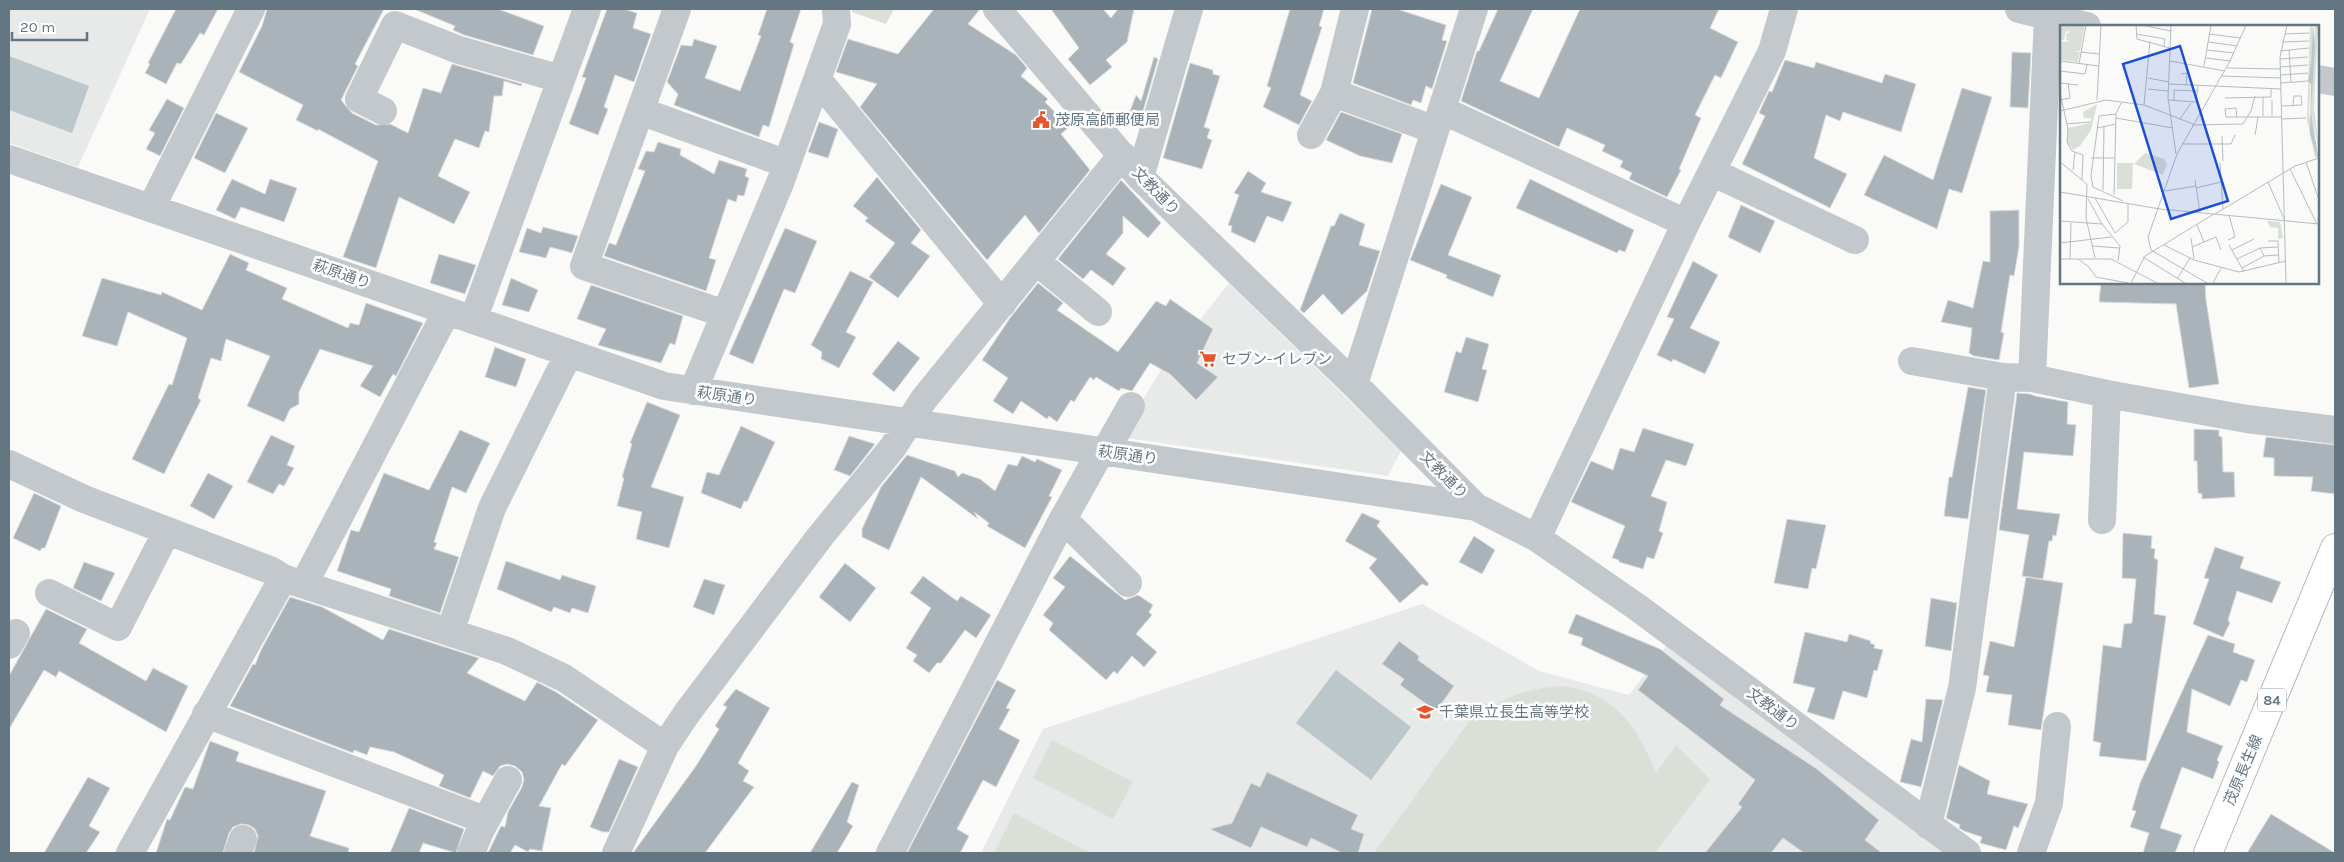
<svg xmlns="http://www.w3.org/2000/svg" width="2344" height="862" font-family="Karla,'Noto Sans JP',sans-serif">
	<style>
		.built { fill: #e8e9e9 }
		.green { fill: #dadfd7 }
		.water { fill: #bbc7cb }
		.building { fill: #aab3b9; stroke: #dcdcda }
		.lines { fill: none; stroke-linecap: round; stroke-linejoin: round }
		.major-casing { stroke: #b5babe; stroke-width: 30 }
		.minor { stroke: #c3c8cc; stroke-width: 28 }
		.major { stroke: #fff; stroke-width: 28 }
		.labels { text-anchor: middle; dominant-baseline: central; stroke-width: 5; stroke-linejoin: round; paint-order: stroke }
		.shield { fill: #fff; stroke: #939fa8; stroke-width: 1 }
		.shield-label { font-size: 14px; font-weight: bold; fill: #657683 }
		.poi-label { font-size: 15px; fill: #657683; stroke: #fff; text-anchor: start }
		.street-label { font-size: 15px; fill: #657683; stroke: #fff }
		.inset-road { fill: none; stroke: #b5bdc2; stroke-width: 1 }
		.view { fill: #1d4ed8; fill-opacity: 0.15; stroke: #1d4ed8; stroke-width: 2.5 }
		.inset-edge { fill: none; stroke: #657683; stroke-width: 2.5 }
	</style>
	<rect width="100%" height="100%" fill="#fafaf8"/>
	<!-- built -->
	<path class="built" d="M9,9H150L78,167L9,143Z
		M1229,283L1401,451L1388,476L1120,437L1162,368Z
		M1422,604L1539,671L1629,695L1666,646L1945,853H981L1043,729Z"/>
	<!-- green -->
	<path class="green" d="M853,9H894L886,24L852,12Z
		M1562,686C1615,693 1637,726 1656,773L1676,745L1710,779L1655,853H1374L1483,702L1492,707C1513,693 1537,688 1562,686Z
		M1052,740L1133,782L1113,819L1033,778Z
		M1014,813L1090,853H999L995,851Z"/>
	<!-- water -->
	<path class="water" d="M9,56L89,86L72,133L9,110Z
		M1336,670L1411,727L1371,780L1296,723Z"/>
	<!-- building -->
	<path class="building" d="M176,9H218L204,35L200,33L181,64L177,63L166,84L145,73L150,64L148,63Z
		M267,9H384L355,64L358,66L341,100L352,113L376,125L390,124L408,133L423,88L441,93L452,64L522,84L521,86L504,81L502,96H494L489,132L485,131L479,148L455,139L438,176L470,192L454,224L399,197L376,268L343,257L378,161L318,129V131L296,120L303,105L239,72L262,26Z
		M414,9H498L544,26L533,55L464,35L453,30L455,26Z
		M607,9H624L637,13L633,28L651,34L634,82L615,75L604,107L608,109L598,135L569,124L586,78L582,77Z
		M767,9H801L790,42L794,44L769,127L763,125L759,137L674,105L678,94L667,82L681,45L692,46L694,39L717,46L705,78L740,91L761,36L758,35Z
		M934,9H980L968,24L1016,55L1027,68L1021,76L1048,99L1045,102L1069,127L1061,134L1090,170L1039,233L1025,215L987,260L860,107L877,84L836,72L848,39L898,54Z
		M1051,9H1103L1111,18L1118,9H1134L1127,42L1106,60L1112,67L1090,85L1068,59L1079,48Z
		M1290,9H1324L1319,26L1322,27L1300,95L1312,101L1299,125L1263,107L1271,88L1267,86Z
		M1372,9H1397L1446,25L1442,40L1447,41L1432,89L1426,86L1421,103L1413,100L1411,105L1353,83Z
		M1498,9H1533L1500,81L1539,98L1580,9H1719L1710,28L1738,42L1721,78L1715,75L1695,115L1701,118L1679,169L1681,170L1667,197L1629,179L1632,173L1620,167L1623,161L1602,151L1605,145L1567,128L1559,147L1461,101L1477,51H1479Z
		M2012,52L2031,53L2028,108L2010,107Z
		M1154,57L1158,59L1139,125L1126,122L1136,95L1141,101Z
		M1785,60L1814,68L1816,62L1882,83L1885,74L1916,84L1901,132L1843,112L1840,121L1826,115L1814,158L1847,174L1830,208L1742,164L1765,116L1759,113L1769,91L1772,92Z
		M1190,63L1213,70V74L1220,76L1204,127L1210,129L1207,138L1212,140L1202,169L1163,158Z
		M1962,88L1992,97L1962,193L1949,189L1937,229L1864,195L1884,155L1933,180Z
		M167,99L184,108L160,156L146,149L155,133L149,130Z
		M1341,112L1402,134L1392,163L1360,156L1326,140Z
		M216,113L248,128L225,173L194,158Z
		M819,122L838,129L828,158L808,152Z
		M658,142L681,149L680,155L714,174L719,160L747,169L745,176L749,178L744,196L738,195L736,202L728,199L709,258L716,260L706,291L604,256L609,243L616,245L645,171L638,169L646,151L654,152Z
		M1248,171L1266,183L1261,192L1292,202L1283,222L1267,216L1255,243L1231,232L1232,226L1228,225L1239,195L1234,193Z
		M877,177L921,230L911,243L930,256L898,298L869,277L895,243L865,221L868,218L853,206Z
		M232,179L265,194L270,179L297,188L284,222L241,207L235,219L216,210Z
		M1530,179L1634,230L1625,252L1619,250L1617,253L1516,208Z
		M1121,180L1161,223L1148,238L1123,216V233L1106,254L1126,268L1113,286L1091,270L1083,279L1058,259Z
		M1441,184L1472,197L1448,255L1501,275L1493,297L1446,278L1447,275L1410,260Z
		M1741,205L1775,221L1760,253L1728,237Z
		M2019,210V247L2014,276L2010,275L2001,332L2004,333L1999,360L1974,356L1969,353L1972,328L1941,322L1948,300L1973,308L1983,261L1990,262V211Z
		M1340,213L1365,224L1359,245L1380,251L1367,291L1342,315L1323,294L1304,313L1300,310L1331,226H1334Z
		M543,227L578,236L572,253L550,247L546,258L519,252L527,228L541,233Z
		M785,228L817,241L795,293L784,289L753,364L729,354Z
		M230,254L249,263L246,270L287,288L282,299L348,328L350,323L359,325L366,303L423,323L396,376L393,374L380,397L360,386L373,366L320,349L299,392V404L290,409L284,422L247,406L270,356L226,339L221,361L211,358L198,398L201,400L164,474L132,459L169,384L172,385L187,338L128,312L117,346L82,336L102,278L161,295L162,292L202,310Z
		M439,254L476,265L465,294L430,283Z
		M1693,261L1718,275L1690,328L1720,342L1705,374L1673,359L1672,362L1657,355L1674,319L1667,317Z
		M850,271L873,282L846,332L856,337L839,368L821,359L822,352L811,345Z
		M511,278L538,290L529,312L502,305Z
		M2101,282H2205L2206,300L2219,384L2189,388L2176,304L2099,302Z
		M1038,283L1063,303L1057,310L1118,352L1156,301L1166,306L1170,299L1213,329L1197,363L1218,377L1196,400L1170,374L1150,363L1132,391L1121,388L1119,391L1096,377L1094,380L1090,377L1074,402L1071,400L1057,422L1049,416L1047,419L1021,401L1013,414L993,401L1008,378L982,360L1010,318Z
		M591,285L683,316L675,345L670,343L661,363L598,345L606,329L577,319Z
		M1466,337L1489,344L1482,369L1487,370L1478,402L1444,392L1456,351L1461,353Z
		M898,341L920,358L894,392L872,374Z
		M495,347L526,359L516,387L485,377Z
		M1968,387L1986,390L1968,519L1944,516L1949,477H1952Z
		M2017,393L2030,394L2035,396L2068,402L2067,424L2076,425L2073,456L2024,452L2017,509L2060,514L2056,536L2053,535L2052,541H2049L2043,579L2022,576L2029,535L1999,530Z
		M647,402L680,415L651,487L684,497L669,548L636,539L642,512L617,506L624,478L622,477L632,444L630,443Z
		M741,426L775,442L747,502L744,501L741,509L701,493L707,472L719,475Z
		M1643,428L1694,444L1686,466L1666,460L1651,496L1667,502L1659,531L1663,533L1654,559L1647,557L1643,569L1619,562V560L1612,558L1625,526L1571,502L1591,461L1613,470L1620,448L1634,452Z
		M2194,429L2219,430V436L2222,437L2223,472H2234L2235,497L2202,499V494L2198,493L2197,461H2194Z
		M460,430L490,443L466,493L452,487L434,542L437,543L434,549L459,557L440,613L389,596L391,589L337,571L351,530L359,532L384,473L429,490Z
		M271,435L295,446L287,465L294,468L284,486L279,484L273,494L247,482Z
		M849,436L875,444L850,476L834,470Z
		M2266,437L2335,445V494L2311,491L2313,477L2274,476V458L2263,457Z
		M907,455L955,471L958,477L962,473L980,479L995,491L1008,464L1017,466L1022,456L1035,462L1037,459L1062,470L1049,496L1052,497L1025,548L987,526L989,523L974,512L978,519L921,477L889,550L862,537V529L881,487Z
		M208,473L233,486L214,519L190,506Z
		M34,493L61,506L45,548H42L40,551L13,538Z
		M1362,513L1380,521L1377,526L1429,584L1427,586L1422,584L1400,603L1369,568L1377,559L1345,541Z
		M1787,519L1826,525L1816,569L1812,568L1808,589L1774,583Z
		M2123,533L2152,536L2151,548L2155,549L2154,558L2158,560L2154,614L2166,616L2146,761L2099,756L2101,743L2093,741L2103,645L2121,648L2124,624L2132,623L2136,579L2122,578Z
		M1474,536L1495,550L1482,574L1459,562Z
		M2215,547L2244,557L2240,568L2281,582L2272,603L2237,591L2228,620L2230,623L2223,637L2193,624L2209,579L2204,578Z
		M1070,556L1125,600L1138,595L1153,605L1149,612L1152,615L1136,634L1157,652L1144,667L1132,656L1117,674L1114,671L1106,680L1049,630L1053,623L1043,615L1065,587L1053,578Z
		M506,561L560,580L562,575L596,586L588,613L572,608L570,613L554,607L551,612L497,589Z
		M84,562L115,573L101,601L73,588Z
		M845,563L876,588L850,622L819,597Z
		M923,576L957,601L961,596L991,615L976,638L965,630L941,663H937L929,673L913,661L917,655L906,648L931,608L910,593Z
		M2026,577L2063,583L2041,730L2008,725L2012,695L1986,692L1989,676L1983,675L1990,641L2014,647Z
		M704,579L725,585L714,615L693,607Z
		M290,597L322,607L383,640L389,629L479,658L467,673L525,701L537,682L556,692L598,720L565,766L562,764L539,806L551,808L542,851L530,849L528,852L515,845L510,853H488L501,826L505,827L508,812L522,787L524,779L522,772L515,766L507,764L500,766L493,776L483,771L470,798L439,786L444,775L394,752L370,747L367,755L354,750L353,753L230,706L253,664L255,665L261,650Z
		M1931,598L1957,603L1951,651L1925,646Z
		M46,609L87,629L79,643L146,681L153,668L188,686L166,732L59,671L56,677L44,670L9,729V676Z
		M1576,614L1660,649L1724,699L1720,705L1817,769L1879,820L1865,840L1882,853H1804L1783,838L1771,853H1705L1742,807L1738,804L1755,780L1638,690L1648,676L1581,645L1583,638L1568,633Z
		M1805,632L1847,642L1849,634L1871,641L1870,643L1875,645L1874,648L1883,650L1877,671L1874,670L1867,698L1843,691L1834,720L1807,712L1815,688L1793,683Z
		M2208,635L2235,644L2233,652L2255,660L2247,682L2241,680L2230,706L2192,689L2187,732L2223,746L2217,760L2219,762L2213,779L2182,767L2160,828L2182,835L2175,853H2143L2149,833L2130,827L2136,811L2132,810L2140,783Z
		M1399,641L1419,656L1418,660L1454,686L1436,711L1400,685L1404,679L1382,664Z
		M997,680L1016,690L1006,708L1010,709L999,729L1020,740L996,787L983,780L957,829L969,836L960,853H907Z
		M736,689L770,708L738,763L749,771L743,781L754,787L705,853H633L696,766L719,729L715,726L727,707L723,705Z
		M1926,699L1943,700L1921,787L1900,782L1911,739L1922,742Z
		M210,741L239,752L236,761L326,791L310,836L349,848L348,853H254L258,836L255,829L249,825L241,824L233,827L229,833L223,853H156L167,819L170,820L185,787L193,789Z
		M619,759L638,767L609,832H603L590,827Z
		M1959,765L1990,781L1987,794L2028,804L2018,828L2014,826L2006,850L1980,843L1982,837L1964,831L1959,828L1960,825L1946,818Z
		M1267,772L1358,815L1351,829L1364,834L1358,853H1342L1311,838L1307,847L1261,827L1251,848L1210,829L1232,823L1251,783L1260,787Z
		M88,777L110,788L89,826L100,832L86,853H44Z
		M852,782L859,785L847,822L853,826L837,853H810Z
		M409,808L464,829L456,853L423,843L419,853H390Z
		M2271,814L2335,853H2247Z"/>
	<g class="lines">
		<!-- major casing -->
		<g class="major-casing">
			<path id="major" d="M2208,853L2335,548"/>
		</g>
		<!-- minor -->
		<path class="minor" d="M677,9L584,266L725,314
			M997,9L1140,177L1354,384L1476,507L1537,538L1637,607L1967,853
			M1355,9L1334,93L1435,130
			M2019,9L2087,26
			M2318,79L2335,82
			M818,80L1002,304
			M1442,110L1686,223
			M383,111L359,99L395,25L459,50L561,79
			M640,111L787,164
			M1311,135L1334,93
			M9,159L664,386L1476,507
			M1712,172L1855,240
			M1140,177L1189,9
			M151,208L251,9
			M1037,262L1098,312
			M473,320L587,9
			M1912,361L2003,377L2032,378L2107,394L2247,419L2335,430
			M2032,378L2048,16
			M1354,384L1474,9
			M693,391L780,183L837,24L836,9
			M1105,452L1131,406
			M9,464L84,499L270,570L283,578L507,651L564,678L665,746
			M1063,519L1128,583
			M2102,520L2107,394
			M1537,538L1686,223L1772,51L1784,9
			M304,584L447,311
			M49,593L118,627L167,531
			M450,632L492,508L569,353
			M9,645L16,633
			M206,714L474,816L480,823V831L471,853
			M1928,825L1962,688L2003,377
			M480,831L508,780
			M130,853L283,578
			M238,853L243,839
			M616,853L665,746L687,713L819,538L893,447L924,399L1122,155
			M890,853L1063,519L1101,451
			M2031,853L2049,803L2057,726"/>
		<!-- major -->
		<use href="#major" class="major"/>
	</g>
	<!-- icons -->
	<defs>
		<g id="civic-bare" transform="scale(1.35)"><path d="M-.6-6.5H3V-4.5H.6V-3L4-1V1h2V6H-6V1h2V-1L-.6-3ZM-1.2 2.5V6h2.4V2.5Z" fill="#e4572e" stroke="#fff" stroke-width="2.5" paint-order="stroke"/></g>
		<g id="supermarket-bare" transform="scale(1.35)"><path d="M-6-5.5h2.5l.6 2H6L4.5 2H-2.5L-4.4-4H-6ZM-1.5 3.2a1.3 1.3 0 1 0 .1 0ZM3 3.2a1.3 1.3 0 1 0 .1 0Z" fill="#e4572e" stroke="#fff" stroke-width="2.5" paint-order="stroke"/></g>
		<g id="school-bare" transform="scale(1.35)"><path d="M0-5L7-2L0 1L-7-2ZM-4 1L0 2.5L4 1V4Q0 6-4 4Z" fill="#e4572e" stroke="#fff" stroke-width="2.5" paint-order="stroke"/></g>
	</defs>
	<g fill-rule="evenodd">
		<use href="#civic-bare" x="1041" y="120"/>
		<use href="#supermarket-bare" x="1208" y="359"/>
		<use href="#school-bare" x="1425" y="712"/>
	</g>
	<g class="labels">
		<!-- shield labels -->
		<rect class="shield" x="2258" y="688.5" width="28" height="23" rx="4"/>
		<g class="shield-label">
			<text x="2272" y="700">84</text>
		</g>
		<!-- poi labels -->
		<g class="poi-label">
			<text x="1055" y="120">茂原高師郵便局</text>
			<text x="1222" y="359">セブン-イレブン</text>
			<text x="1439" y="712">千葉県立長生高等学校</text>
		</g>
		<!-- street labels -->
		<g class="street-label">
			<text transform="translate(1156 191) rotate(46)">文教通り</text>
			<text transform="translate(342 274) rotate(19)">萩原通り</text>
			<text transform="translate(727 396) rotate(8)">萩原通り</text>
			<text transform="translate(1128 455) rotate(8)">萩原通り</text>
			<text transform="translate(1444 475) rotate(45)">文教通り</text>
			<text transform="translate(1773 709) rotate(37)">文教通り</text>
			<text transform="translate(2243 770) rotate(-67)">茂原長生線</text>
		</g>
	</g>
	<!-- overview -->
	<g transform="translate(2060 25)">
		<rect width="259" height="259" fill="#fafaf8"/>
		<path d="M1,0H25L20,26H14L20,27L18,37L0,35V16L10,17L6,15L7,8L11,7L6,6L4,15L0,14ZM250,0L253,3L249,89L258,132L255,133L247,95ZM255,0H258L254,82L259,126L251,87ZM37,79L31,105L20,121L13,125L7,117L8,103L30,98L31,93H24L23,87ZM85,128L104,134L107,139L103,150L74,139ZM57,138H73L72,164H57ZM207,196L220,197L223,213L218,214V203L210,202Z" fill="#dadfd7"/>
		<path d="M253,0L255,21L251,87L259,137L250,109L251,59L248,56L251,40H249L251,39Z" fill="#bbc7cb"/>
		<path class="inset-road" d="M76,0L77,14L110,23M81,0L111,6M111,0L108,73L116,129M76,9L105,14L104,21M149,9L181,13M225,9L249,8M148,17L177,21M222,17L249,16M147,25L174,28M229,25L231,57M220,26L249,23M21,27L39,29M146,33L170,36M220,34L248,32M0,36L39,41M110,36L165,46M19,39L26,0M144,41L151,0M220,42L248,40M167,43L221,44M0,46L25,49L27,40M121,49L127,48L126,60M221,50L248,48M162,51L221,53M88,53L109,57M0,58L18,60M221,58L248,56M109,59L221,64M88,64L108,66M0,68L8,104L7,117L12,126L23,130L22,154M165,73L211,72V64M0,75L10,73L8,58M37,75L41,0M109,75L136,77L138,61M114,76V65L137,66M84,80L90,16M222,81L242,80L241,71H234L233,80M0,86L46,75L84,80L133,99M56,89L39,91L31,151L33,162L63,176M203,91V72M212,91V75M177,92L176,83L165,84L166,92H222M56,93L113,103M120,94L131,78M222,94L246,93M6,99L30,97M132,100L183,99L191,86L195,71M37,103L56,99M195,110L198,92M162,111L163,136M122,119H171L175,110M31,133H55M0,137L27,159L26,193L35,233M246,137L259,175M160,138L163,184M230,144L257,199M13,145L15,127M135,155L140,188M208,157L225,196M136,163L161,157M43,165L44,101M105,166L136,161M0,167L100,184L259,199M54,170L56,89L61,78M35,173L55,208L68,197V178M28,174L42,199L60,221L58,236M155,189L235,141L259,133M0,196L42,199M137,200L144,217M131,213L134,234M168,215L175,212L169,190M208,216H218L219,238M0,218L51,212M104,220L134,235L179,247L226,236M169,220L184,247M32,221L59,223M132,222L156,212L161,225M218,222L200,223L204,231L218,230M172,225L194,214M83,232L125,258M0,234H51L97,258M10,234L11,198M18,234L29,242L36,252L68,258M177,234L200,223M182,243L204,231M117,254L130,233M71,258L85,231L154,189M147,258L91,225L88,212L117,129L170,36L186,0M153,258L161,243M226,258L220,32L227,0"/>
		<path class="view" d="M120,21L168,176L111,194L63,39Z"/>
		<rect width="259" height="259" class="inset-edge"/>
	</g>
	<!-- border -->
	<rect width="2344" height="862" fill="none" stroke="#657683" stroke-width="20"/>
	<!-- scale -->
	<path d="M12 32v8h75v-8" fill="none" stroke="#657683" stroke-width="2.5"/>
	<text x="20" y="32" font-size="15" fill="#657683" stroke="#ffffff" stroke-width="4" paint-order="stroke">20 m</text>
</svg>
